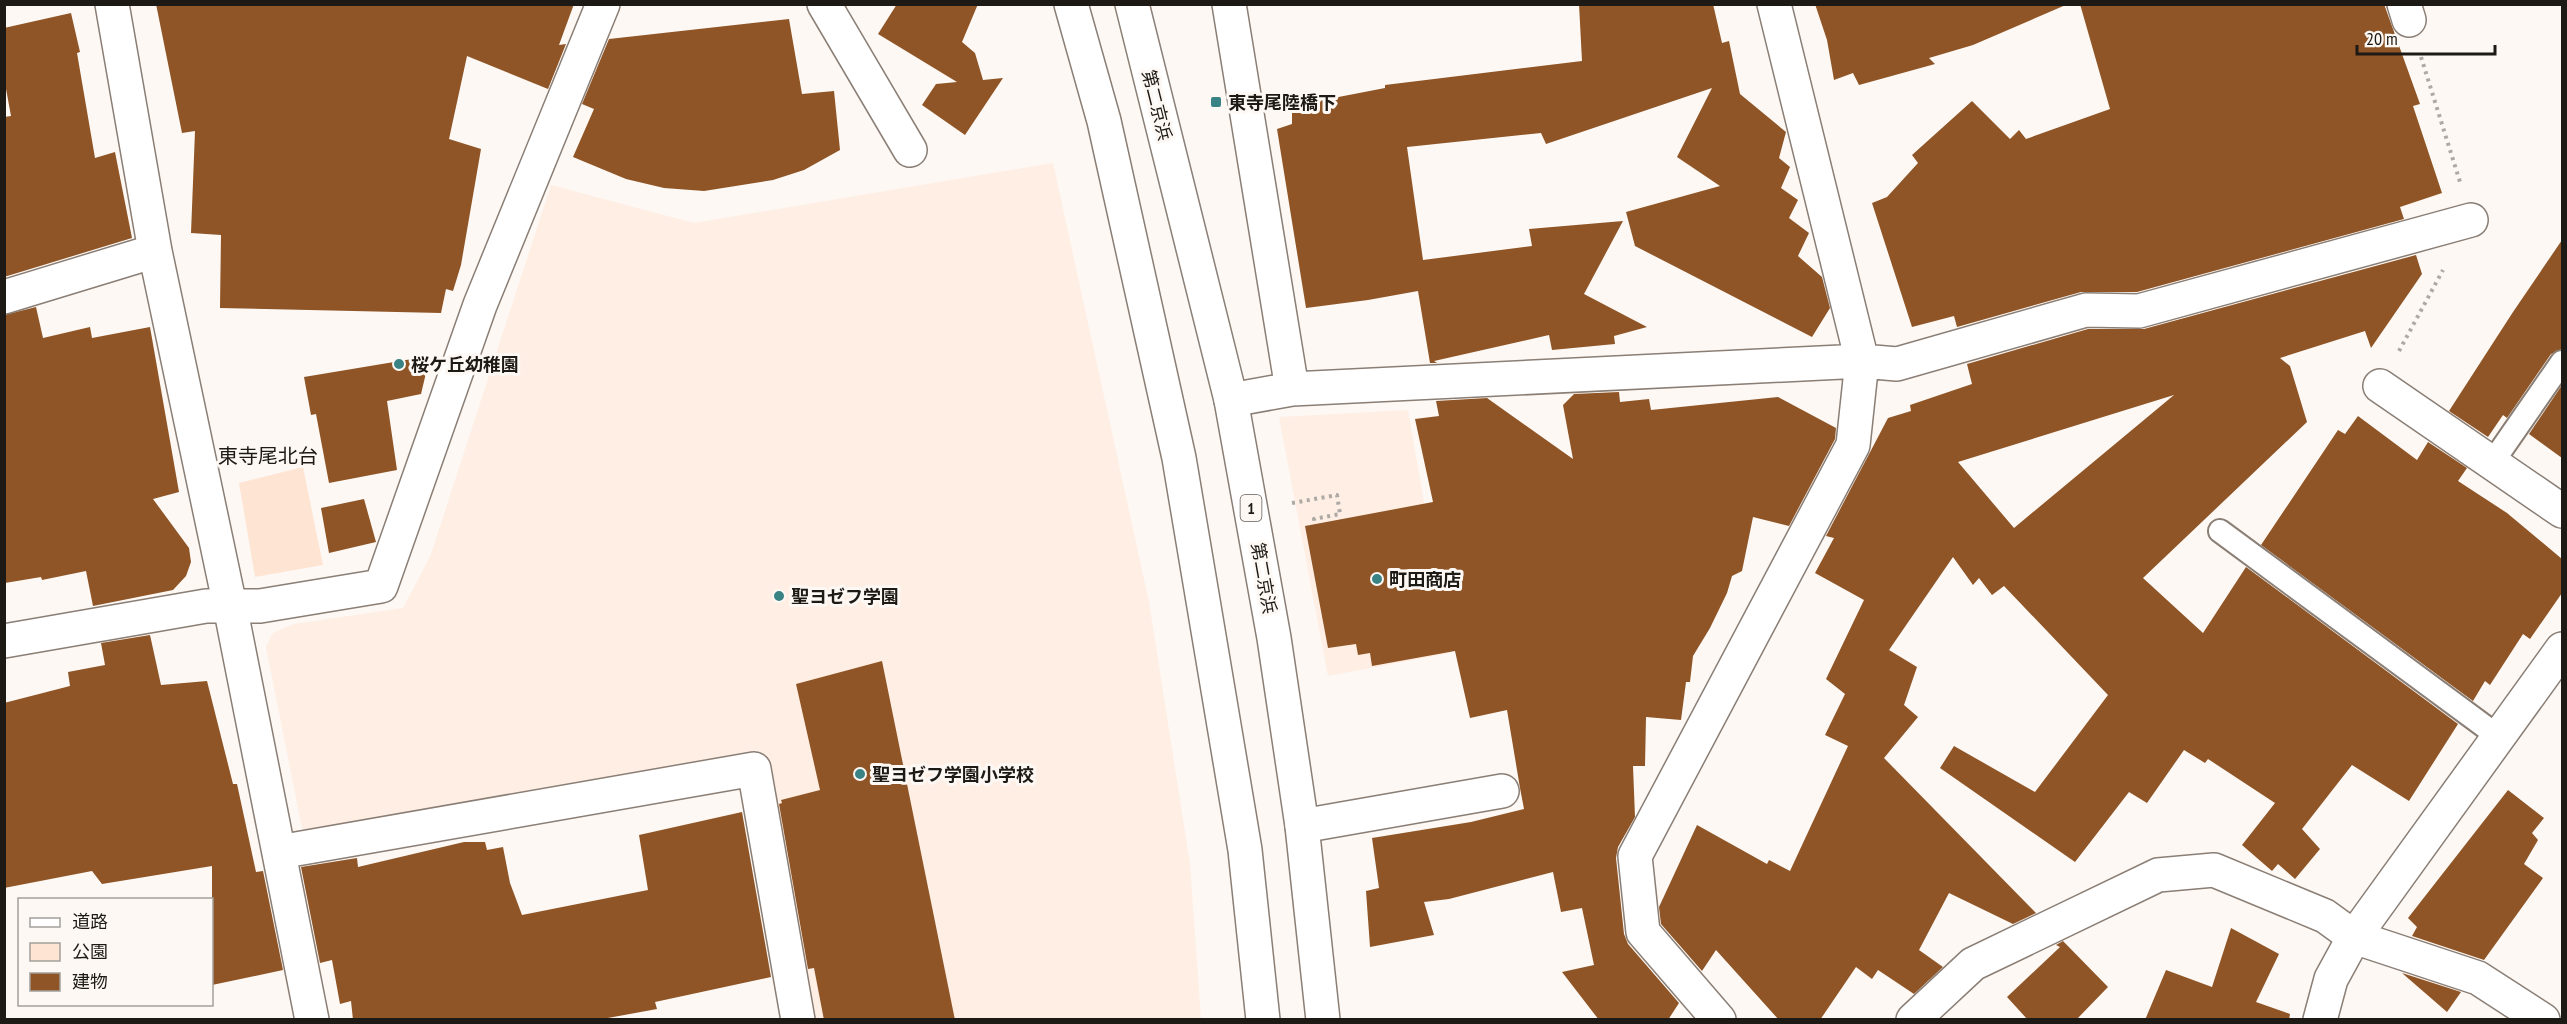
<svg xmlns="http://www.w3.org/2000/svg" width="2567" height="1024" font-family="'PT Sans Narrow','Noto Sans JP',sans-serif">
	<style>
		.built { fill: #ffeee3 }
		.green { fill: #fee5d3 }
		.building { fill: #8f5526; fill-rule: evenodd }
		.lines { fill: none; stroke-linecap: round; stroke-linejoin: round }
		.lane-casing { stroke: #8a7e75; stroke-width: 26 }
		.street-casing { stroke: #8a7e75; stroke-width: 36 }
		.secondary-casing { stroke: #8a7e75; stroke-width: 36 }
		.highway-casing { stroke: #8a7e75; stroke-width: 36 }
		.path { stroke: #ada9a5; stroke-width: 4; stroke-dasharray: 3 4.5; stroke-linecap: butt }
		.lane { stroke: #fff; stroke-width: 22 }
		.street { stroke: #fff; stroke-width: 33 }
		.secondary { stroke: #fff; stroke-width: 33 }
		.highway { stroke: #fff; stroke-width: 33 }
		.poi-dot { fill: #3a8384; stroke: #fdf8f4; stroke-width: 2 }
		.labels { text-anchor: middle; dominant-baseline: central; stroke-width: 6; stroke-linejoin: round; paint-order: stroke }
		.shield { fill: #fdf8f4; stroke: #605c58; stroke-width: 1.5 }
		.shield-label { font-size: 16px; font-weight: bold; fill: #1d1915 }
		.poi-label { font-size: 18px; font-weight: bold; fill: #1d1915; stroke: #fdf8f4; text-anchor: start }
		.street-label { font-size: 18px; fill: #1d1915; stroke: #fdf8f4 }
		.neighbourhood-label { font-size: 20px; fill: #1d1915; stroke: #fdf8f4 }
	</style>
	<rect width="100%" height="100%" fill="#fdf8f4"/>
	<!-- built -->
	<path class="built" d="M1053,163L1149,602L1190,864L1201,1019H811L757,750L311,834L302,828L266,647L273,633L294,624L403,608L430,557L551,185L694,223Z
		M1408,410L1450,653L1328,676L1279,417Z"/>
	<!-- green -->
	<path class="green" d="M303,467L323,565L255,577L239,483Z"/>
	<!-- building -->
	<path class="building" d="M156,4H574L559,45L566,44L548,89L467,56L449,139L481,149L461,265L453,291L446,289L441,313L220,308L221,235L191,233L195,131L182,133Z
		M897,4H978L962,42L975,53L983,80L1003,78L965,135L922,105L936,84L957,82L878,34Z
		M1579,4H1713L1722,43L1729,41L1740,94L1786,132L1779,158L1790,167L1781,188L1798,200L1789,218L1809,233L1798,256L1822,277L1830,308L1812,337L1635,246L1626,212L1720,186L1677,157L1712,88L1546,144L1541,133L1407,147L1423,260L1532,246L1529,229L1623,221L1584,294L1647,327L1614,336L1615,344L1552,350L1549,335L1434,361L1437,363H1430L1418,291L1368,300L1306,308L1277,129L1292,124V106L1385,88V85L1582,61Z
		M1815,4H2068L1973,45L1929,58L1935,64L1859,85L1853,73L1834,80L1827,40Z
		M2080,4H2384L2420,104L2413,106L2442,193L2400,207L2404,219L2137,292H2081L1957,327L1954,316L1912,327L1872,203L1887,197L1918,163L1912,155L1972,101L2010,139L2019,130L2026,139L2110,109Z
		M71,13L80,52L77,53L95,158L115,152L132,238L4,277V117L11,116L4,78V28Z
		M789,19L802,94L834,91L840,150L804,170L773,180L704,191L664,188L626,179L573,157L594,109L582,104L609,39Z
		M2562,240V349L2551,354L2507,418L2503,415L2488,437L2449,411L2513,312Z
		M2416,255L2422,274L2371,348L2365,331L2280,358L2290,366L2307,422L2143,578L2203,633L2246,567L2458,724L2409,801L2352,765L2302,829L2320,849L2295,879L2278,864L2272,871L2242,845L2275,803L2208,759L2205,763L2184,750L2147,803L2129,792L2075,862L1940,768L1954,746L2035,792L2108,695L2004,586L1992,595L1979,578L1973,585L1953,557L1889,650L1917,667L1904,705L1918,717L1884,758L2036,913L2013,924L1949,893L1919,950L1943,967L1914,994L1878,970L1872,979L1856,967L1820,1020H1779L1716,950L1702,971L1661,924L1659,907L1697,825L1767,864L1769,860L1790,871L1848,746L1825,735L1845,694L1826,679L1864,600L1815,573L1834,538L1826,536L1888,418L1911,411L1910,405L1972,384L1967,364L2088,329H2144ZM2174,395L2014,528L1958,462Z
		M36,307L43,338L90,327L92,338L150,327L179,492L153,499L189,548L191,562L186,576L173,590L93,606L86,571L42,580L41,577L5,583L4,315Z
		M430,356L421,394L387,401L397,470L329,483L316,414L311,415L304,377Z
		M2562,385V458L2529,434Z
		M1619,392L1620,402L1649,399L1651,410L1778,397L1836,428L1835,439L1789,526L1753,517L1742,571L1732,576L1727,593L1710,628L1693,656L1690,682H1686L1681,720L1646,717L1645,766H1633L1635,817L1618,847L1616,858L1624,934L1628,944L1679,1003L1668,1020H1599L1562,972L1594,965L1582,908L1561,912L1553,872L1449,899L1424,902L1434,935L1370,947L1366,891L1379,888L1372,838L1471,822L1524,809L1520,788L1507,710L1470,718L1455,651L1372,666L1370,653L1358,655L1356,644L1328,648L1305,526L1433,502L1415,419L1439,416L1436,401L1487,398L1573,459L1563,405L1574,394Z
		M2358,416L2417,460L2428,442L2467,468L2458,481L2507,513L2562,559V593L2530,639L2523,634L2490,685L2485,681L2473,701L2261,545L2338,430L2345,434Z
		M364,499L376,542L329,553L321,508Z
		M150,635L161,685L207,681L233,784H237L256,872L263,871L283,970L212,985V866L102,884L92,871L4,888V703L70,686L68,672L105,665L101,643Z
		M882,661L955,1020H824L814,968L808,969L779,804L782,803L781,800L820,790L796,684Z
		M2508,790L2544,818L2532,833L2538,840L2524,864L2543,878L2484,960L2412,936L2417,927L2408,918Z
		M742,812L771,977L655,1002L657,1009L597,1020H353L351,1001L340,1004L332,960L320,963L301,867L357,858L358,867L464,842H485L487,850L503,847L510,883L522,915L648,890L639,835Z
		M2231,928L2279,954L2256,1002L2290,1014L2289,1020H2145L2166,970L2212,987Z
		M2063,941L2108,987L2076,1020H2028L2007,997L2060,947L2056,945Z
		M2402,973L2461,992L2447,1012Z"/>
	<g class="lines">
		<!-- lane casing -->
		<g class="lane-casing">
			<path id="lane" d="M2492,463L2562,362
				M2220,531L2499,737"/>
		</g>
		<!-- street casing -->
		<g class="street-casing">
			<path id="street" d="M112,4L155,251L230,606L312,1020
				M824,4L910,150
				M1229,4L1292,389
				M2404,4L2409,20
				M4,297L155,251
				M2380,386L2562,511
				M1231,400L1292,389L1862,361L1897,364L2086,310L2139,311L2471,220
				M4,641L206,606H260L381,586L480,305L603,4
				M1302,826L1502,791
				M279,852L754,769L798,1020
				M1719,1020L1643,932L1635,856L1853,445L1862,361L1774,4
				M1913,1020L1973,964L2158,875L2214,870L2325,916L2354,937L2478,978L2543,1020"/>
		</g>
		<!-- secondary casing -->
		<g class="secondary-casing">
			<path id="secondary" d="M2320,1020L2331,979L2354,937L2562,649"/>
		</g>
		<!-- highway casing -->
		<g class="highway-casing">
			<path id="highway" d="M1071,4L1104,121L1179,458L1245,850L1263,1020
				M1132,4L1231,400L1274,638L1302,826L1323,1020"/>
		</g>
		<!-- path -->
		<path class="path" d="M2421,57L2460,182
			M2399,351L2443,270
			M1292,503L1337,495L1340,514L1314,519L1315,524"/>
		<!-- lane -->
		<use href="#lane" class="lane"/>
		<!-- street -->
		<use href="#street" class="street"/>
		<!-- secondary -->
		<use href="#secondary" class="secondary"/>
		<!-- highway -->
		<use href="#highway" class="highway"/>
	</g>
	<!-- markers -->
	<g class="poi-dot">
		<rect x="1210" y="96" width="12" height="12" rx="3"/>
		<circle cx="399" cy="364" r="6"/>
		<circle cx="1377" cy="579" r="6"/>
		<circle cx="779" cy="596" r="6"/>
		<circle cx="860" cy="774" r="6"/>
	</g>
	<g class="labels">
		<!-- shield labels -->
		<rect class="shield" x="1240.5" y="495" width="21" height="26" rx="4.5"/>
		<g class="shield-label">
			<text x="1251" y="508">1</text>
		</g>
		<!-- poi labels -->
		<g class="poi-label">
			<text x="1228" y="102">東寺尾陸橋下</text>
			<text x="411" y="364">桜ケ丘幼稚園</text>
			<text x="1389" y="579">町田商店</text>
			<text x="791" y="596">聖ヨゼフ学園</text>
			<text x="872" y="774">聖ヨゼフ学園小学校</text>
		</g>
		<!-- street labels -->
		<g class="street-label">
			<text transform="translate(1157 105) rotate(76)">第二京浜</text>
			<text transform="translate(1264 578) rotate(80)">第二京浜</text>
		</g>
		<!-- neighbourhood labels -->
		<g class="neighbourhood-label">
			<text x="268" y="456">東寺尾北台</text>
		</g>
	</g>
	<!-- border -->
	<rect width="2567" height="1024" fill="none" stroke="#1d1915" stroke-width="12"/>
	<!-- legend -->
	<rect x="18" y="898" width="195" height="108" fill="#fdf8f4" stroke="#a39f9b" stroke-width="1.5"/>
	<rect x="30" y="918" width="30" height="9" fill="#ffffff" stroke="#a39f9b" stroke-width="1.5"/>
	<text x="72" y="928" font-size="18" fill="#1d1915">道路</text>
	<rect x="30" y="943" width="30" height="18" fill="#fee5d3" stroke="#a39f9b" stroke-width="1.5"/>
	<text x="72" y="958" font-size="18" fill="#1d1915">公園</text>
	<rect x="30" y="973" width="30" height="18" fill="#8f5526" stroke="#a39f9b" stroke-width="1.5"/>
	<text x="72" y="988" font-size="18" fill="#1d1915">建物</text>
	<!-- scale -->
	<path d="M2357 45v9h138v-9" fill="none" stroke="#1d1915" stroke-width="3"/>
	<text x="2366" y="45" font-size="18" fill="#1d1915" stroke="#fdf8f4" stroke-width="4.5" paint-order="stroke">20 m</text>
</svg>
